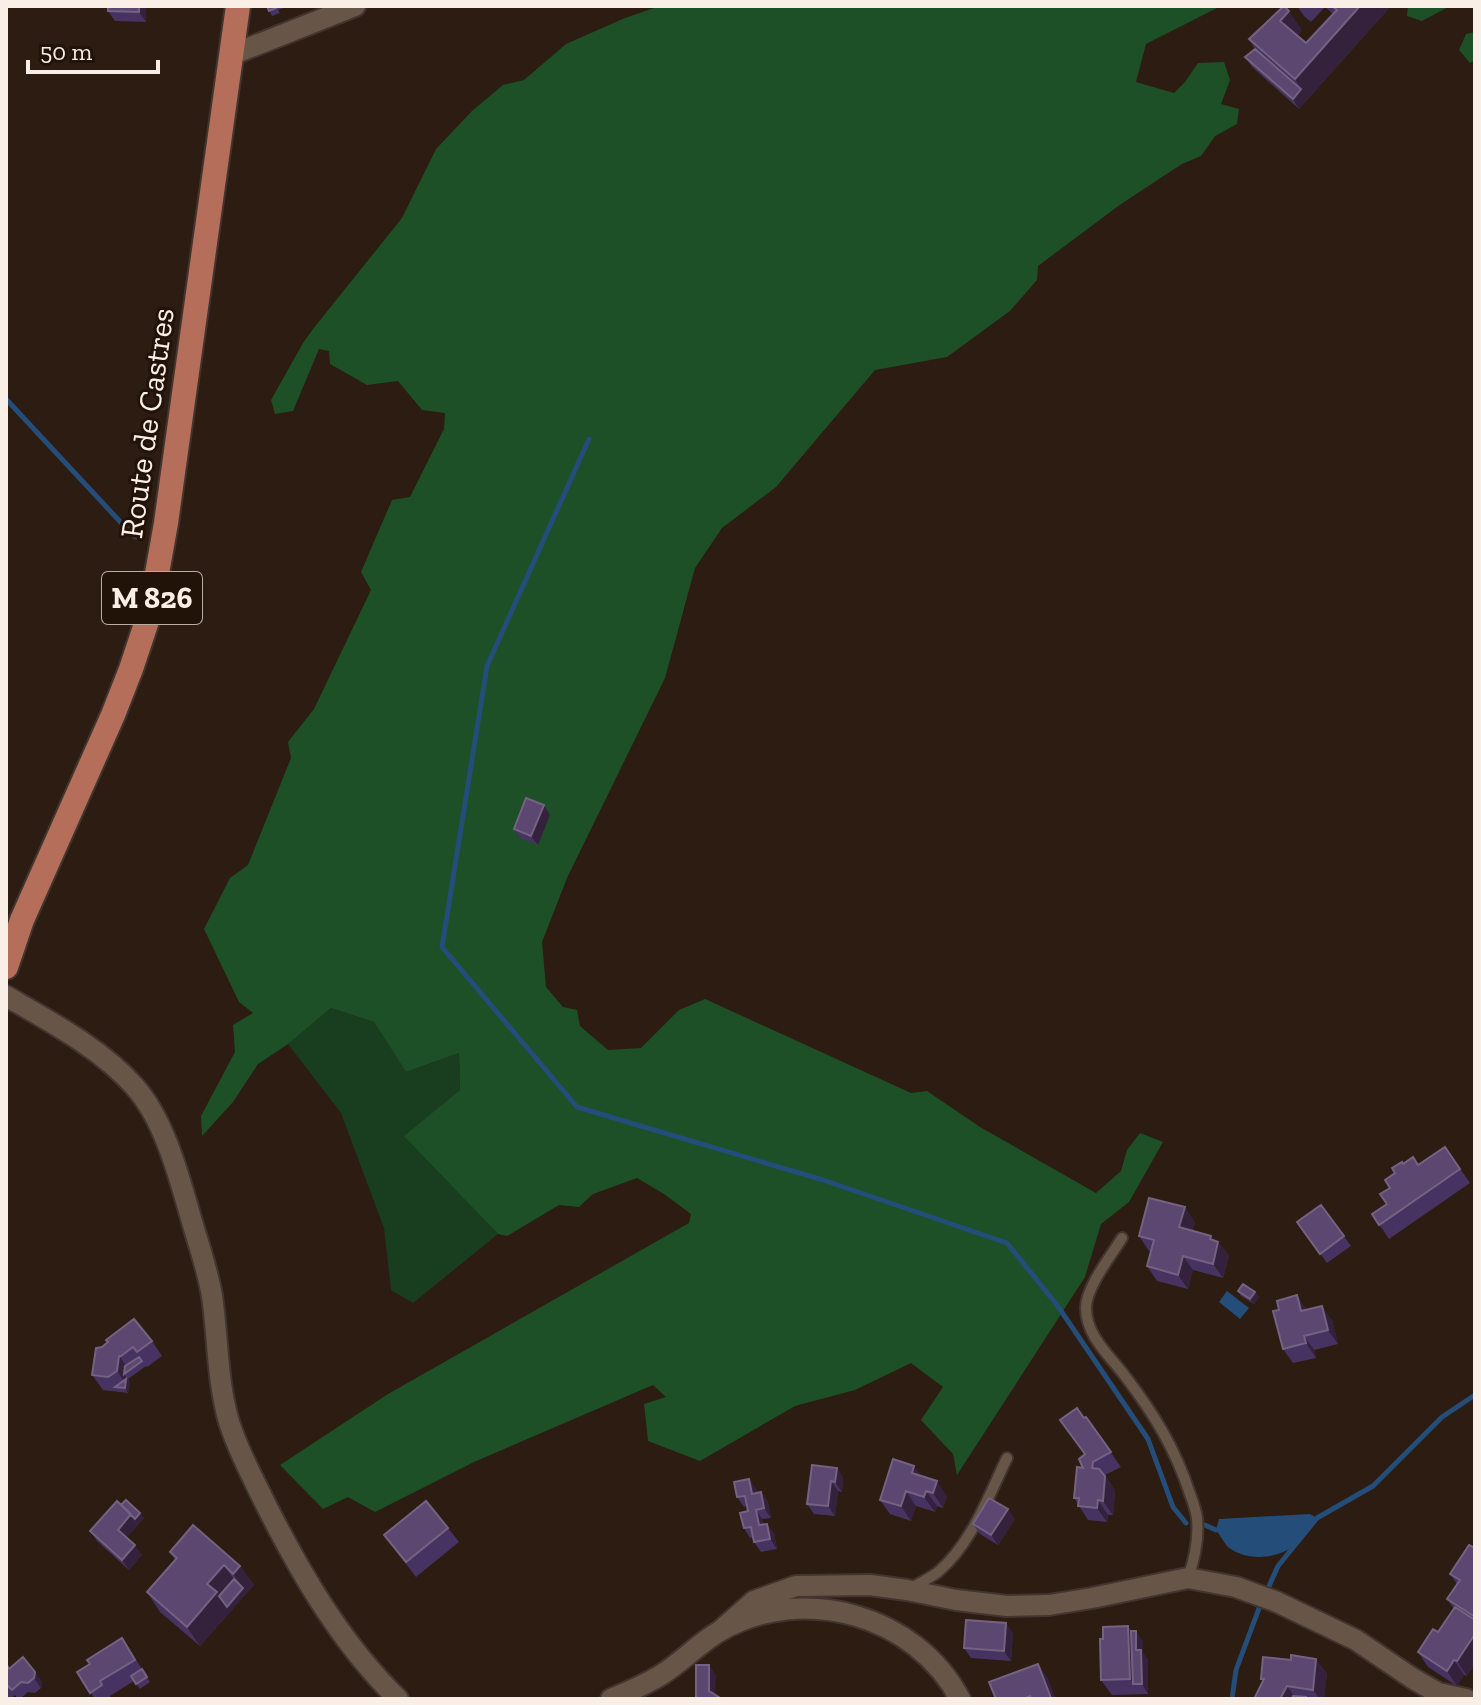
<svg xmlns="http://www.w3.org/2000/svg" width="1481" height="1705" font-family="'Zilla Slab',serif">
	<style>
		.green { fill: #183e1f }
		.forest { fill: #1d5027 }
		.water { fill: #244d79 }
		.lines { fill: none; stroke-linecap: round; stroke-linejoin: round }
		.stream { stroke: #244d79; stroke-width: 5 }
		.service-casing { stroke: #42352f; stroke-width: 14 }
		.minor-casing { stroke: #42352f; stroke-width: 24 }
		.primary-casing { stroke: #42352f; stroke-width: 28 }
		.service { stroke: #675548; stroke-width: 10 }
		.minor { stroke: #675548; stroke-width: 20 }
		.primary { stroke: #b56e5a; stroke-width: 24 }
		.wall { fill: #473361 }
		.shaded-wall { fill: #34213b }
		.building { fill: #5b476f; stroke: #746282; stroke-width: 2 }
		.labels { text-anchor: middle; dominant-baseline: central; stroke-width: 6; stroke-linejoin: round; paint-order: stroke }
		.shield { fill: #221308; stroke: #b9ada4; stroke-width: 2 }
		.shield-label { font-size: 30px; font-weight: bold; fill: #faefe7 }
		.street-label { font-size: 32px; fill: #faefe7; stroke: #221308 }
	</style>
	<rect width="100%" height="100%" fill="#2c1c11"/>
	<!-- green -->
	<path class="green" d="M331,1008L374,1022L406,1072L459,1053L460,1090L405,1136L498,1234L413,1303L391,1290L384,1228L341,1113L288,1044Z"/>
	<!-- forest -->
	<path class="forest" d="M660,6H1221L1146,44L1136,82L1174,93L1185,82L1198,63L1224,62L1230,80L1221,104L1239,109L1237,124L1215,136L1201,156L1182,164L1121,204L1038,266L1037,280L1010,311L947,357L875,370L776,487L722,528L695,568L665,678L567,878L542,942L546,987L563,1007L577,1010L580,1026L608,1050L641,1048L679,1010L705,999L911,1093L927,1091L980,1127L1096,1193L1121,1171L1127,1150L1140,1133L1163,1142L1129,1202L1101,1224L1085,1277L957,1475L953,1454L921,1420L943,1387L911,1363L855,1390L795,1406L700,1461L648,1441L644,1404L666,1397L653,1385L474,1462L375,1512L348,1497L323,1509L280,1465L388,1394L689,1223L691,1214L664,1194L637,1178L593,1194L579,1207L559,1205L507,1236L498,1234L404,1136L460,1090L459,1053L406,1072L374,1022L331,1008L288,1044L258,1064L233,1102L202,1136L201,1116L235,1052L233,1025L253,1013L239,1002L204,929L230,878L248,865L291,758L288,742L314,709L371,590L361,572L392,500L410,497L444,429L445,413L422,410L398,381L367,385L330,364L329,351L319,349L293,411L275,414L271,400L303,343L313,329L402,218L436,149L472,111L503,85L524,80L566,44L625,18Z
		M1408,6H1450L1422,21L1407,16Z
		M1475,32V60L1470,63L1459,50L1466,34Z"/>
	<!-- water -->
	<path class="water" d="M1227,1291L1249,1308L1240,1319L1219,1302Z
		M1310,1514L1317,1518C1311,1526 1305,1536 1297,1543C1280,1559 1246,1563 1227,1546C1223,1541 1220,1535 1216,1530L1219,1519Z"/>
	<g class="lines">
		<!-- stream -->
		<path class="stream" d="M6,399L126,528
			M589,439L487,666L442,947L577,1107L823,1180L1007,1243L1057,1305L1148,1439L1173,1507L1186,1523
			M1205,1525L1216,1530
			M1266,1593L1278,1566L1317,1518L1373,1486L1442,1417L1475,1395
			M1232,1699L1236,1670L1261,1603"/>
		<!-- service casing -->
		<g class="service-casing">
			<path id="service" d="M1122,1238C1111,1256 1086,1287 1086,1308C1086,1336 1110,1356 1125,1376C1154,1414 1175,1448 1190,1494C1193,1502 1196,1510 1197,1518C1199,1539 1195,1558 1188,1578
				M911,1588C920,1583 930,1578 938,1572C972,1543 988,1497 1007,1458"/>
		</g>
		<!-- minor casing -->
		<g class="minor-casing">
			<path id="minor" d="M231,55L355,6
				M6,996C49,1021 102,1049 135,1087C166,1122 180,1181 193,1225C200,1249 208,1272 212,1296C218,1337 217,1381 229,1422C238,1451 253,1478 266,1505C302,1576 341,1643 398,1699
				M720,1631L754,1601L796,1586L870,1585L907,1590L956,1600L1007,1606L1049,1605L1092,1598L1188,1578L1236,1587L1277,1602L1356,1640L1412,1678L1438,1693L1466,1699
				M611,1699C628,1692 645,1685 661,1675C682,1662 699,1643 720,1631C803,1583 916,1615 960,1699"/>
		</g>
		<!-- primary casing -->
		<g class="primary-casing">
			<path id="primary" d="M6,967L22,920L113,715L131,669L146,624L156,579L166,523L238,6"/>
		</g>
		<!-- service -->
		<use href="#service" class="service"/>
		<!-- minor -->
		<use href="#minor" class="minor"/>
		<!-- primary -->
		<use href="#primary" class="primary"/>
	</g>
	<!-- wall -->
	<path class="wall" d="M146,6V22L115,21L108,11Z
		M267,6H289L278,10L280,13L272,16Z
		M1297,6H1391L1299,109L1252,67L1245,57L1255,49L1249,39L1302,30L1297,36L1306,43L1333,14L1325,7L1311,22L1304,16Z
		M145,531L144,541L133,539L130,534Z
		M550,815L538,845L520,838L514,829Z
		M1445,1147L1470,1183L1389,1239L1372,1214L1387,1204L1390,1188L1395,1173L1403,1164L1418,1165Z
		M1321,1205L1351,1246L1327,1263L1297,1222Z
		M1195,1222L1192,1231L1211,1236L1214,1241L1218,1242L1229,1256L1223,1278L1193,1270L1188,1289L1157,1281L1147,1266L1151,1251H1149L1139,1236Z
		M1238,1291L1255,1292L1259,1297L1254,1304L1241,1296Z
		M1307,1310L1332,1320L1338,1344L1314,1350L1316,1358L1293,1363L1283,1349Z
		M152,1341L162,1356L147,1367L146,1366L128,1379L130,1384L128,1393L103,1390L92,1375L96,1348Z
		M1086,1417L1121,1467L1105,1475L1115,1491L1113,1515H1108L1107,1522L1088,1520L1074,1498L1083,1468L1085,1454L1084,1418Z
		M837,1468L843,1478L842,1492L838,1491L835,1516L814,1514L807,1504Z
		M922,1476L947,1496L943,1508L937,1506L935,1512L916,1506L911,1521L890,1514L880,1500Z
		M749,1479L756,1489L757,1493L761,1492L768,1502L771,1518L762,1519L763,1524L774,1533L777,1549L761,1552L754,1542L753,1537L750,1538L744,1528L748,1511L747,1506L744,1507L737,1497Z
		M121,1505L140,1513L144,1518L127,1537L142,1555L129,1570L97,1541L90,1531Z
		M1015,1519L998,1545L980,1534L973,1524Z
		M448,1528L459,1542L416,1577L384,1535Z
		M1475,1548V1664L1467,1676L1464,1675L1457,1686L1428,1667L1418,1652L1438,1632L1454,1609L1447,1599L1457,1584L1450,1574Z
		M170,1552L240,1566L254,1585L200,1646L160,1612L147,1592L175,1560Z
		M1128,1626L1131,1631L1143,1641V1653L1148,1660V1694L1112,1695L1101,1680L1103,1639Z
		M1013,1633L1011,1661L971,1658L964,1648Z
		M132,1653L150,1682L140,1689L134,1681L110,1696L112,1699H95L77,1672Z
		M23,1657L42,1682L41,1688L35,1693L28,1692L20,1699H18L15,1695L10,1699L6,1694V1669H9Z
		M1316,1659L1327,1674L1324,1699H1254L1263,1681L1261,1679Z"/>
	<!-- shaded-wall -->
	<path class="shaded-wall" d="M139,6H146V22L139,12Z
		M1360,6H1391L1299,109L1293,99L1301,89L1295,79Z
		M1289,11L1302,30L1293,40L1280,21Z
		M142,526L145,531L144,541L141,536Z
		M544,805L550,815L538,845L531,836Z
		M1185,1207L1195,1222L1189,1242L1179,1227Z
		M1211,1236L1218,1245V1242L1229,1256L1223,1278L1213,1264L1210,1239Z
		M1183,1256L1193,1270L1188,1289L1178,1275Z
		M1255,1292L1259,1297L1254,1304L1250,1299Z
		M1297,1295L1307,1310L1301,1311Z
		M1322,1306L1332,1320L1338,1344L1328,1330Z
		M1304,1336L1314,1350L1316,1358L1306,1343Z
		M119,1356L129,1370L124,1374L130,1384L128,1393L125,1388L126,1384L117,1371Z
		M914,1466L925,1480L912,1473Z
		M837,1468L843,1478L842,1492L835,1482Z
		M1105,1476L1115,1491L1113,1515L1103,1501Z
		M749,1479L756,1489L759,1504L752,1494Z
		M831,1481L838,1491L835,1516L828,1506Z
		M937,1481L947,1496L943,1508L933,1493Z
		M906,1491L916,1506L911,1521L901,1506Z
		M926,1491L937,1506L935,1512L924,1497Z
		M761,1492L768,1502L771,1518L764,1508Z
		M1098,1500L1108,1515L1107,1522L1097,1508Z
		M1008,1509L1015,1519L998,1545L991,1535Z
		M756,1510L762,1519L765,1535L759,1525Z
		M140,1513L144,1518L125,1539L118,1530L131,1514Z
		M767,1524L774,1533L777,1549L770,1539Z
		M135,1545L142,1555L129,1570L122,1560Z
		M224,1565L237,1584L243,1588L247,1593L200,1646L187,1627L207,1584Z
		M240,1566L254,1585L247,1593L233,1574Z
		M1006,1623L1013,1633L1011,1661L1004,1651Z
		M1128,1626L1136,1638V1631L1143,1641V1653L1148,1660V1694L1142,1684H1133L1130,1679Z
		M1475,1634V1664L1467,1676L1457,1661Z
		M1316,1659L1327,1674L1324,1699H1320L1313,1690Z
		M1454,1660L1464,1675L1457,1686L1447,1671Z
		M1038,1664L1048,1678L1056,1699L1051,1698Z
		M709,1665L716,1675L715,1699L709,1691Z
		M35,1672L42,1682L41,1688L34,1678Z
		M1287,1686L1296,1699H1280Z"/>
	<!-- building -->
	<path class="building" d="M108,6H139V12L108,11Z
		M267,6H275L276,8L269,11Z
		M1284,6L1289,11L1280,21L1306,43L1337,10L1332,6H1360L1295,79L1249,39Z
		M1255,49L1301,89L1293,99L1245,57Z
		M131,525L142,526L141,536L130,534Z
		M526,798L544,805L531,836L514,829Z
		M1445,1147L1460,1169L1379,1225L1372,1214L1387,1204L1380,1194L1390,1188L1385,1180L1395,1173L1392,1168L1402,1162L1403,1164L1413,1157L1418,1165Z
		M1149,1198L1185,1207L1179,1227L1211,1236L1210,1239L1218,1242L1213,1264L1183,1256L1178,1275L1147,1266L1154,1240L1139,1236Z
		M1321,1205L1344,1236L1320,1254L1297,1222Z
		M1243,1284L1255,1292L1250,1299L1238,1291Z
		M1297,1295L1301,1311L1322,1306L1328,1330L1304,1336L1306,1343L1283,1349L1273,1311L1279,1310L1277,1301Z
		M134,1319L152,1341L137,1352L133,1347L121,1356H119L117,1371L108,1377L92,1375L96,1348L102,1347L108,1342L106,1340Z
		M139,1357L142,1361L124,1374L125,1366Z
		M126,1379L125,1388L115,1387Z
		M1077,1408L1084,1418L1086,1417L1111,1452L1093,1462L1092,1468L1099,1469L1105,1476L1103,1501L1098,1500L1097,1508L1078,1506L1079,1498H1074L1077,1467L1083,1468L1079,1459L1085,1454L1060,1420Z
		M893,1459L914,1466L912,1473L937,1481L933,1493L926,1491L924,1497L906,1491L901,1506L880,1500Z
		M812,1465L837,1468L835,1482L831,1481L828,1506L807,1504Z
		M749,1479L752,1494L761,1492L764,1508L756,1510L759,1525L767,1524L770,1539L754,1542L751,1527L744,1528L740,1513L748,1511L745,1496L737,1497L734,1482Z
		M989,1498L1008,1509L991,1535L973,1524Z
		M126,1500L140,1513L135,1519L121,1505Z
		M117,1501L131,1514L118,1530L135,1545L122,1560L90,1531Z
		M426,1501L448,1528L406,1562L384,1535Z
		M193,1525L240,1566L233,1574L224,1565L207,1584L217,1592L187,1627L147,1592L177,1558L170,1552Z
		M1469,1545L1475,1548V1617L1447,1599L1460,1580L1450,1574Z
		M234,1579L243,1588L227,1607L219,1596Z
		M1455,1607L1475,1620V1634L1457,1661L1454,1660L1447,1671L1418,1652L1433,1629L1438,1632Z
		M966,1620L1006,1623L1004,1651L964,1648Z
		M1128,1626L1130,1679L1101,1680L1100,1639H1103V1627Z
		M1131,1631H1136V1650H1141L1142,1684H1133Z
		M122,1638L135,1660L100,1681L102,1685L90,1693L77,1672L90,1664L87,1660Z
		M1291,1655L1316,1659L1313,1690L1287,1686L1280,1699H1254L1264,1679H1261L1263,1657L1291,1660Z
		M23,1657L35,1672L34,1678L28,1683L21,1682L12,1690L8,1686L6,1687V1669L8,1667L9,1669Z
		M1038,1664L1051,1698L1031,1699L1030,1696L1023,1699H996L989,1682Z
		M696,1665H709V1691L722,1699H696Z
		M142,1669L147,1677L136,1684L131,1676Z
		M1293,1696L1306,1697V1699H1292Z"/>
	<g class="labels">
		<!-- shield labels -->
		<rect class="shield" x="102" y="572" width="100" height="52" rx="6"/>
		<g class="shield-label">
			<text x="152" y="598">M 826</text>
		</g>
		<!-- street labels -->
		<g class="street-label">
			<text transform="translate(147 423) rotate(-82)">Route de Castres</text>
		</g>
	</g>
	<!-- border -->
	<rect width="1481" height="1705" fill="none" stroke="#faefe7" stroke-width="16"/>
	<!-- scale -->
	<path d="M28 60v12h130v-12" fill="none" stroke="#faefe7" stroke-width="4"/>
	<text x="40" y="60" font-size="24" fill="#faefe7" stroke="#221308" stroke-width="6" paint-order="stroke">50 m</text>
</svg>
